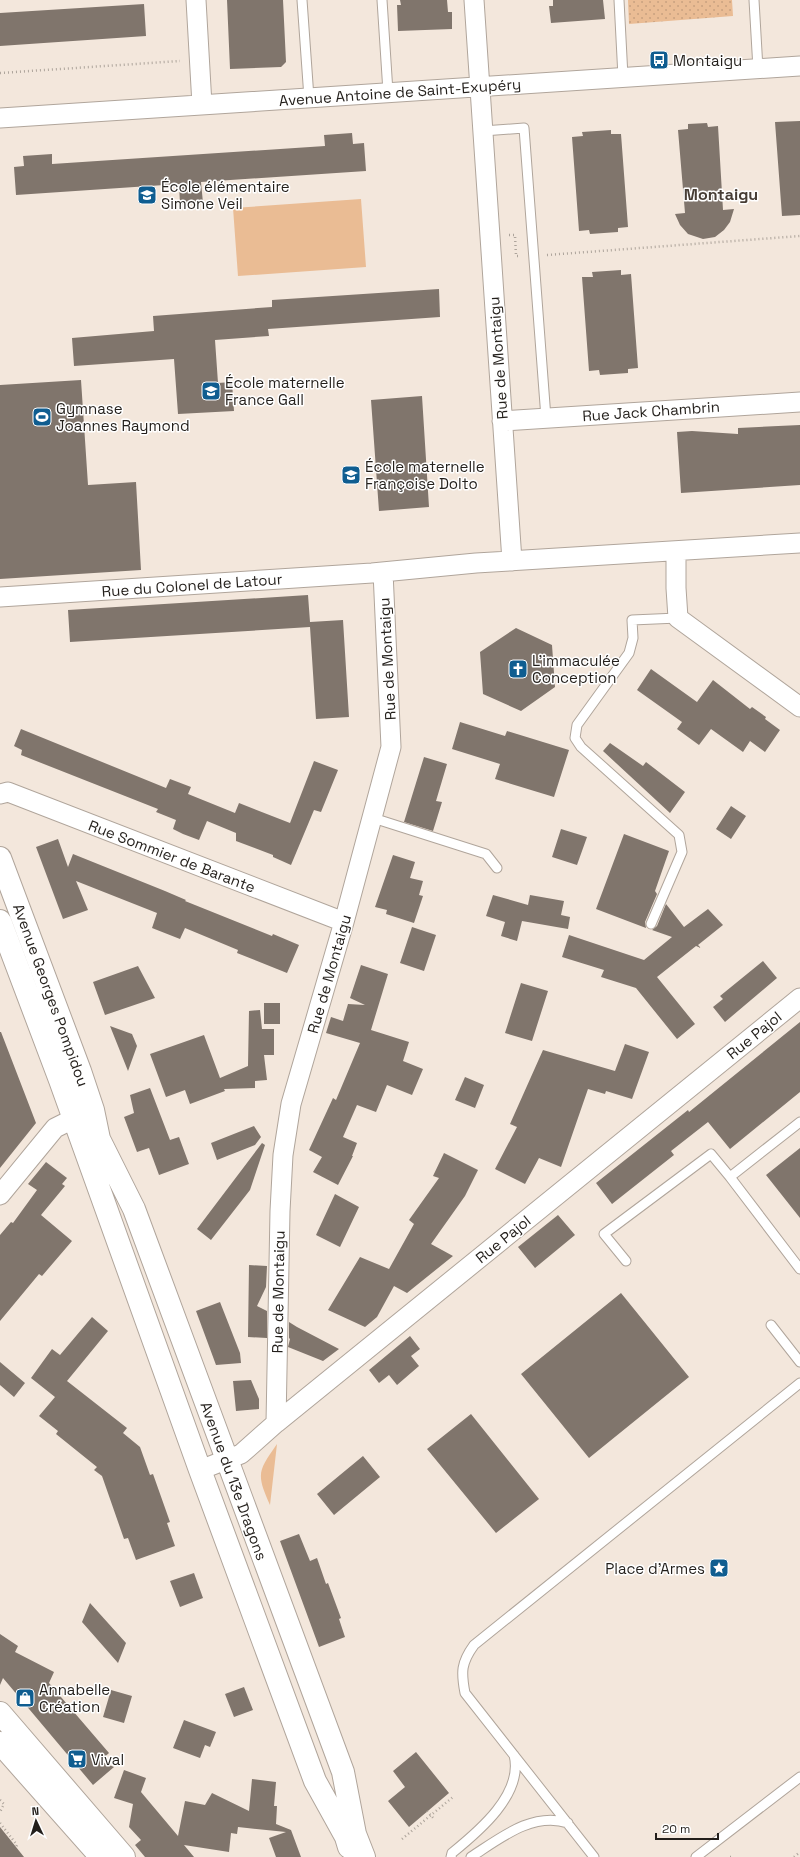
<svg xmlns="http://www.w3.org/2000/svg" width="800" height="1857" font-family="'Space Grotesk',sans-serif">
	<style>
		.green { fill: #eabc94 }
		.garden { fill: url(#garden-dots) }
		.building { fill: #80756c }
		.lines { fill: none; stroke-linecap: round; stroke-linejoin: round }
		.service-casing { stroke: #b0a59b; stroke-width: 11 }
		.minor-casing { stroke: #b0a59b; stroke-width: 21 }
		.secondary-casing { stroke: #b0a59b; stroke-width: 24 }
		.path { stroke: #ada49b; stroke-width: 2.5; stroke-dasharray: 1 3; stroke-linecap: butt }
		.service { stroke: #fff; stroke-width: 9 }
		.minor { stroke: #fff; stroke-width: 19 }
		.secondary { stroke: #fff; stroke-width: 22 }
		.labels { text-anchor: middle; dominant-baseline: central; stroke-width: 3; stroke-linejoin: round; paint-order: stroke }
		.poi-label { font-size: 15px; fill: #231f1b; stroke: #fff; text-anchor: start }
		.street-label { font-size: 15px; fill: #231f1b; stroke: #fff }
		.neighbourhood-label { font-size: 16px; font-weight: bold; fill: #473d35; stroke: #fff }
	</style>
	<defs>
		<pattern id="garden-dots" width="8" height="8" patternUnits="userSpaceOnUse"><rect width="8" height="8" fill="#eabc94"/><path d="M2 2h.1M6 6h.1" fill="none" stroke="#c8a17f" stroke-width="1.8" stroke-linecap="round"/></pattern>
	</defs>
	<rect width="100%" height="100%" fill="#f3e7dc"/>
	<!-- green -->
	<path class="green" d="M361,199L366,267L238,276L233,208Z
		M277,1444L270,1505C256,1474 258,1471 277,1444Z"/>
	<!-- garden -->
	<path class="garden" d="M628,0H732L733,16L629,24Z"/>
	<!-- building -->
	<path class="building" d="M227,0H283L286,62L281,67L230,69Z
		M400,0H447L448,12H452V29L398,31L397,5H401Z
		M553,0H603L605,19L551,23L549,6H553Z
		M144,4L146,36L0,46V13Z
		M800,121V215L782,216L775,122Z
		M707,123L708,127L718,126L723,210L734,209L730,222L724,230L715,237L703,239L688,234L680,225L675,214L685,213L678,130L688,129V124Z
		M611,130V134H621L628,227L618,228V232L590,234L589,230L579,231L572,137L583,136L582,132Z
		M352,133L353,144L364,143L366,171L201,182L203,203L180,204L179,184L16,195L14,167L24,166L23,156L52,154V164L325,146L324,135Z
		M621,270V275L631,274L638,368L628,369V373L600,375L599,370L589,371L582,277H593L592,272Z
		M439,289L440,317L268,329L269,336L215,340L218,383L232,382L234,411L178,414L174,359L74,366L72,338L154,331L153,316L272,307V300Z
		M81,380L88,485L136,482L141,570L0,579V385Z
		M422,396L429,507L379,511L371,400Z
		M800,425V485L681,493L677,432L692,431L738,434V428Z
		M308,595L310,622L343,620L349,717L316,719L310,627L70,642L68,610Z
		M516,628L552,645L555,687L521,711L483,694L480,652Z
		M651,669L697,702L713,680L750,709L752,707L766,717L765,719L780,730L765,752L750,741L743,752L711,729L699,745L677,729L682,722L637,690Z
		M460,722L505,736L507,731L569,750L554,797L495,779L500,764L452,749Z
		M21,729L166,788L170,779L191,787L188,794L235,813L239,803L290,823L314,761L338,770L321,812L314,810L291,865L273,857V855L236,841V833L207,821L199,840L183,834L173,829L176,820L156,812L158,809L21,755L22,750L14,746Z
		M610,743L643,766L646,762L685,792L670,813L603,751Z
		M424,757L447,764L436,801L442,802L433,831L404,822Z
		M731,806L746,816L731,839L716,829Z
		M561,829L587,837L577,865L552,857Z
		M624,834L669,851L655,891L657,894L645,922L646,928L596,909Z
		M58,839L68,867L73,854L165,891L186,900L185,901L272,936L273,934L299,945L287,973L237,953L238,950L185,928L180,939L152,928L157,913L76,881L88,910L63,919L36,847Z
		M393,855L415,862L410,878L423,881L419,895L423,896L414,923L386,914L387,910L375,907Z
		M493,895L528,905L530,895L564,901L561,915L570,917L568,929L522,921L517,941L501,936L505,922L486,916Z
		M666,904L684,927L708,909L723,925L698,945L701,948L696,946L657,977L695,1024L677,1039L636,988L601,977L604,970L562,957L569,935L644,960L672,937L652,930L657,926Z
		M412,927L436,935L424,971L400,963Z
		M763,961L777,978L725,1022L713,1007L723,999L720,996Z
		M361,965L388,974L371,1030L409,1042L403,1061L423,1069L412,1095L387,1085L376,1112L357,1105L343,1137L357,1143L352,1156H353L338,1185L313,1172L322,1157L309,1150L333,1098L336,1100L360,1043L326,1033L331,1017L343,1021L348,1004L365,1005L350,998Z
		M138,966L155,998L105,1015L93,982Z
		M521,983L548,991L532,1041L505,1033Z
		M264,1003H280V1024H264Z
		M260,1010L262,1029H274V1055H264L267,1080L255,1081V1088L224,1089L225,1091L190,1104L185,1090L166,1097L150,1054L204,1035L220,1078L248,1066L249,1011Z
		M800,1022V1092L730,1149L708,1122L671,1151L674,1155L612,1204L596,1183L688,1110L689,1112Z
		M110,1026L132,1034L137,1046L128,1071Z
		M0,1032H1L36,1123L0,1168Z
		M625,1044L649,1052L632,1099L606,1091L605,1094L588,1089L561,1167L539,1158L525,1184L495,1169L517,1127L510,1124L543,1050L615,1071Z
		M465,1077L484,1085L475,1108L455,1100Z
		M150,1088L170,1140L179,1137L189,1164L159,1175L149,1148L137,1152L124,1117L134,1113L130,1095Z
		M254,1126L261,1137L255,1145L217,1160L211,1143Z
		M262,1143L265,1145L250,1190L211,1240L197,1229Z
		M800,1148V1218L766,1175Z
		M444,1153L478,1170L465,1196L431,1244L453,1256L407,1293L394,1286L377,1317L365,1327L328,1310L360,1257L389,1269L414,1224L409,1220L439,1178L433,1176Z
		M46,1162L67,1178L62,1184L65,1186L41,1215L72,1241L42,1276L39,1274L0,1321V1235L11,1222L13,1223L37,1190L28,1184Z
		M335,1194L359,1207L340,1247L316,1235Z
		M558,1215L575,1235L535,1268L518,1247Z
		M249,1265L267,1266L266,1287L257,1306L267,1311V1338L248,1337Z
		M621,1293L689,1377L589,1458L521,1374Z
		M220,1302L240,1353L241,1363L216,1365L196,1311Z
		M92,1317L108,1331L67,1381L127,1428L123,1433L140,1447L150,1475L153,1474L170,1522L167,1523L175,1546L136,1560L128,1538L124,1539L102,1476L94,1470L97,1467L56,1434L58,1431L39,1416L55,1397L31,1378L52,1349L60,1355Z
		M289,1322L297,1327L339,1349L323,1361L288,1347L290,1339L289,1338Z
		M410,1336L420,1349L411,1356L419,1366L397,1385L389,1375L379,1383L369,1370Z
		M0,1362L25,1383L14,1397L0,1385Z
		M251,1380L259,1399V1409L236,1411L233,1381Z
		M471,1414L539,1499L496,1533L427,1449Z
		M363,1456L380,1477L334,1515L317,1494Z
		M299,1534L310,1561L317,1558L326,1584L328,1583L341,1618L339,1619L345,1637L319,1647L280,1541Z
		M194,1573L203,1598L180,1607L170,1581Z
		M90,1603L126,1643L118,1663L82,1622Z
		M0,1634L18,1646L15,1652L54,1672L49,1683L109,1753L100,1761L114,1767L93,1785L3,1678L0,1685Z
		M244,1687L253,1710L234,1717L225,1694Z
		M111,1690L132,1696L124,1723L103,1717Z
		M184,1720L216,1732L210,1747L205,1745L200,1758L173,1748Z
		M416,1752L449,1793L409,1827L388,1801L405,1787L393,1771Z
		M124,1770L146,1778L141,1792L178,1836L185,1801L205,1805L212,1793L249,1811L252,1779L276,1782L274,1806H277L276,1824L291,1830L301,1857H276L269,1838L286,1832L238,1827L237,1834L231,1833L229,1852L184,1845L194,1857H145L135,1845L141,1840L129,1827L133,1804L114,1798Z
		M0,1827L24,1857H0Z"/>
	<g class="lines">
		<!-- service casing -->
		<g class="service-casing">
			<path id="service" d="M302,0L309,98
				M382,0L388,92
				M619,0L623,77
				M754,0L758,69
				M483,131L524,128L546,418
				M373,818L486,854L497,868
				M651,924L682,852L679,835L581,747L575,738L577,725L629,653L633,638L632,620L678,618
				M730,1177L800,1269
				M626,1261L604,1234L711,1154L730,1177L800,1122
				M771,1325L800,1362
				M451,1857L452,1853C478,1832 524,1794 514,1755
				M471,1857C499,1839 533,1811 568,1823
				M594,1857L465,1693C461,1672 461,1663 474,1645L800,1383
				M696,1857L800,1777"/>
		</g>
		<!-- minor casing -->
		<g class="minor-casing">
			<path id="minor" d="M196,0L202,105
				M474,0L512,561
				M0,118L800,66
				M502,421L800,402
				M676,551V588L678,618L800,707
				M0,597L372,573L476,563L800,543
				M0,794L8,792L344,922
				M0,1195L55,1128L87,1112
				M276,1423L280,1211L283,1155L291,1104L344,922L391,747L383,572
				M200,1470L241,1454L276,1423L800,998"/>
		</g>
		<!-- secondary casing -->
		<g class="secondary-casing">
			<path id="secondary" d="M0,858L80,1071L93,1110L99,1139L134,1209L343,1772L355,1834L364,1857
				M0,921L60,1080L200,1470L315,1781L346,1837L349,1847
				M0,1713L124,1857
				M0,1743L101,1857"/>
		</g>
		<!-- path -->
		<path class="path" d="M0,73L180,61
			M509,235H515L516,256H518
			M547,255L800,236
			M0,1800L4,1804L0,1812
			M427,1811L435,1820
			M0,1823L17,1845L16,1847
			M402,1839L453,1797
			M730,1857H733
			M794,1857L800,1852"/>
		<!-- service -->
		<use href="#service" class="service"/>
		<!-- minor -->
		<use href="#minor" class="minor"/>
		<!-- secondary -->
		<use href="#secondary" class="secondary"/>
	</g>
	<!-- icons -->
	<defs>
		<g id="bus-square" transform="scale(1)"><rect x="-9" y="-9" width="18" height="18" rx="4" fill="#0f5d90" stroke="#fff"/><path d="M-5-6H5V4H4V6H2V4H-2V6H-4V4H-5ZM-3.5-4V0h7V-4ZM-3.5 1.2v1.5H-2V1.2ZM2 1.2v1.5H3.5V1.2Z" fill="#fff"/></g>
		<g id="school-square" transform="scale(1)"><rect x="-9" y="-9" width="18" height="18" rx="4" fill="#0f5d90" stroke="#fff"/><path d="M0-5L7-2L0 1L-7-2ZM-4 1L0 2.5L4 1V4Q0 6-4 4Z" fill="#fff"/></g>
		<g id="stadium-square" transform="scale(1)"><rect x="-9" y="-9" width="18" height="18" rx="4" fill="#0f5d90" stroke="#fff"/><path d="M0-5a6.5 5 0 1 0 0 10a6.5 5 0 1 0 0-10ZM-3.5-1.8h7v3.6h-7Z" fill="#fff"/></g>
		<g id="church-square" transform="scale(1)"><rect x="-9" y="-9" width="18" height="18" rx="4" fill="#0f5d90" stroke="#fff"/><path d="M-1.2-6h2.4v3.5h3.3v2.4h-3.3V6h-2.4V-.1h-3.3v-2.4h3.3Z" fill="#fff"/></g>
		<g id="sight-square" transform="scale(1)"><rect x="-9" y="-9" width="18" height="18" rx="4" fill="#0f5d90" stroke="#fff"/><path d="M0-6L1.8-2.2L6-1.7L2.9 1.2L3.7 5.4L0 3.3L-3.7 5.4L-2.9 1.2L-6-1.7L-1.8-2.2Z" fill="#fff"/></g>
		<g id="shop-square" transform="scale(1)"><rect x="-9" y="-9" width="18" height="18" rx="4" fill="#0f5d90" stroke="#fff"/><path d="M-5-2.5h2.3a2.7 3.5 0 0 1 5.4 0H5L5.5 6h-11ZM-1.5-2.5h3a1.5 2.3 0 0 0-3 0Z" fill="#fff"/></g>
		<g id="supermarket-square" transform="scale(1)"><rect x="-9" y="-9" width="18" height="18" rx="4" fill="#0f5d90" stroke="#fff"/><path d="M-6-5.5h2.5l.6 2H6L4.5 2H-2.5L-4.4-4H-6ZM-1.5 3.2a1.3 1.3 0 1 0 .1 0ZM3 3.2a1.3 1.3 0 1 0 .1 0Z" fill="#fff"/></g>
	</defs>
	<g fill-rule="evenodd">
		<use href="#bus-square" x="659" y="60"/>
		<use href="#school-square" x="147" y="195"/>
		<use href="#school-square" x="211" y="391"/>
		<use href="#stadium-square" x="42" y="417"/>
		<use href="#school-square" x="351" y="475"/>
		<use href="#church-square" x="518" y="669"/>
		<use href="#sight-square" x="719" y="1568"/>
		<use href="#shop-square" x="25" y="1698"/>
		<use href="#supermarket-square" x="77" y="1759"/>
	</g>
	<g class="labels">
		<!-- poi labels -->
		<g class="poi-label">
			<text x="673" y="60">Montaigu</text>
			<text x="161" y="186">École élémentaire<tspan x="161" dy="17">Simone Veil</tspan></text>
			<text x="225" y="382">École maternelle<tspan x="225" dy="17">France Gall</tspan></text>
			<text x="56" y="408">Gymnase<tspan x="56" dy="17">Joannes Raymond</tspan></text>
			<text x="365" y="466">École maternelle<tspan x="365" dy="17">Françoise Dolto</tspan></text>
			<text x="532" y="660">L'immaculée<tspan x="532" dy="17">Conception</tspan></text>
			<text x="705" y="1568" text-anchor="end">Place d'Armes</text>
			<text x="39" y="1689">Annabelle<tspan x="39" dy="17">Création</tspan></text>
			<text x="91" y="1759">Vival</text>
		</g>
		<!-- street labels -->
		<g class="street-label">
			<text transform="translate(400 92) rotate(-4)">Avenue Antoine de Saint-Exupéry</text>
			<text transform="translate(498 358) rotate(-94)">Rue de Montaigu</text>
			<text transform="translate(651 411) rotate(-4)">Rue Jack Chambrin</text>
			<text transform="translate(192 585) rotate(-4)">Rue du Colonel de Latour</text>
			<text transform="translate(387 659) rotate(-93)">Rue de Montaigu</text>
			<text transform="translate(172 856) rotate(21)">Rue Sommier de Barante</text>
			<text transform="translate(329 974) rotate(-74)">Rue de Montaigu</text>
			<text transform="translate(51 995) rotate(70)">Avenue Georges Pompidou</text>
			<text transform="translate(754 1035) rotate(-39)">Rue Pajol</text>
			<text transform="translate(503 1239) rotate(-39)">Rue Pajol</text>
			<text transform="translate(278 1292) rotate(-89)">Rue de Montaigu</text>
			<text transform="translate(234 1481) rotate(70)">Avenue du 13e Dragons</text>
		</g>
		<!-- neighbourhood labels -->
		<g class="neighbourhood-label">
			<text x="721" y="194">Montaigu</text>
		</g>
	</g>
	<!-- north arrow -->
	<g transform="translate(36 1821) rotate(356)" stroke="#ffffff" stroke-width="3" paint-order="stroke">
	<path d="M0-3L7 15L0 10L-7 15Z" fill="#231f1b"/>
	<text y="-6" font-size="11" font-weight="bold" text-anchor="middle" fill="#231f1b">N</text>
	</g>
	<!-- scale -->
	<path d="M656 1833v6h62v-6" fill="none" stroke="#231f1b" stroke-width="2"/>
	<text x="662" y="1833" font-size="12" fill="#231f1b" stroke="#ffffff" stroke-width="3" paint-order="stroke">20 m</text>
</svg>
